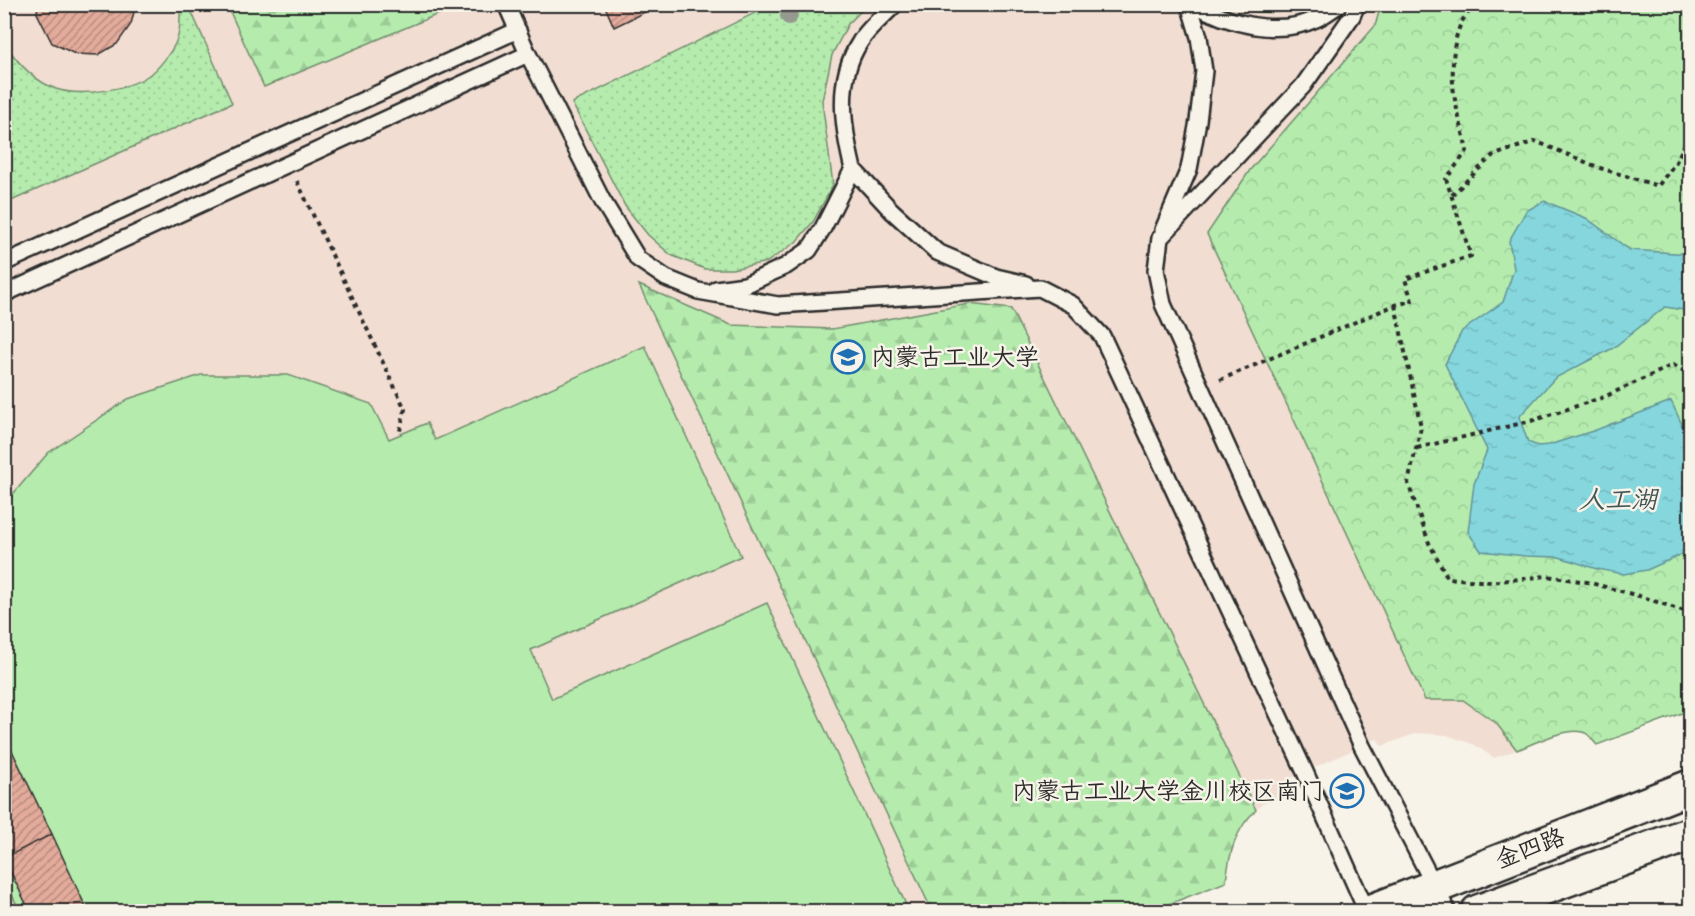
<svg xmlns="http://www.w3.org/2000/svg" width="1695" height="916" font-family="Caveat,'LXGW WenKai TC',sans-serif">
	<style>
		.built { fill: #f1ddd1 }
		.grass { fill: url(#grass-dots); stroke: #708c6c; stroke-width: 1.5 }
		.forest { fill: url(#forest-firs); stroke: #708c6c; stroke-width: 1.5 }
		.park { fill: url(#park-crowns); stroke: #708c6c; stroke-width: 1.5 }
		.pitch { fill: #b5ecae; stroke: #708c6c; stroke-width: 1.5 }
		.water { fill: url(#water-ripples); stroke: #619296; stroke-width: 1.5 }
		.building { fill: url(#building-hatch); stroke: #2b2b2b; stroke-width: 1.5 }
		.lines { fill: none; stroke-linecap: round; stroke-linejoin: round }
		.service-casing { stroke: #2b2b2b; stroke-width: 20 }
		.tertiary-casing { stroke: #2b2b2b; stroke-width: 38 }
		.path { stroke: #2b2b2b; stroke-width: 4; stroke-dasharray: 4.5 4.5; stroke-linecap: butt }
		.service { stroke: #f7f3e8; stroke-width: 15 }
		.tertiary { stroke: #f7f3e8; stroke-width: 33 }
		.tree { fill: #969a8e }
		.labels { text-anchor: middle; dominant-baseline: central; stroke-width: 5; stroke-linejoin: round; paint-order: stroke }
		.poi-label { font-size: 24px; fill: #2b2b2b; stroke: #f7f3e8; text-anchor: start }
		.street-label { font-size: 24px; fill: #2b2b2b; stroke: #f7f3e8 }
		.water-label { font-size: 26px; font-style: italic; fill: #425658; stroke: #f7f3e8 }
	</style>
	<defs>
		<pattern id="grass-dots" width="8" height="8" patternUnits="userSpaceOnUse" patternTransform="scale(1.5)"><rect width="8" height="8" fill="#b5ecae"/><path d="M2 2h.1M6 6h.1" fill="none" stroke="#9ccb96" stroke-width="1.8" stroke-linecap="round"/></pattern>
		<pattern id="forest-firs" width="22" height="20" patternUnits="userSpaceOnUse" patternTransform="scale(1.5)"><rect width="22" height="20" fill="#b5ecae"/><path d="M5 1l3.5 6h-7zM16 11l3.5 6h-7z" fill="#9ccb96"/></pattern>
		<pattern id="park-crowns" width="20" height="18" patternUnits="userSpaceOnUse" patternTransform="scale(1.5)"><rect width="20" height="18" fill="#b5ecae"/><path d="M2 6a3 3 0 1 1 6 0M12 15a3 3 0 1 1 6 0" fill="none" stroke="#9ccb96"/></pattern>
		<pattern id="water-ripples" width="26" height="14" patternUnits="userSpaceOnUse" patternTransform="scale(1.5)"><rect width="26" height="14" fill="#85d7dd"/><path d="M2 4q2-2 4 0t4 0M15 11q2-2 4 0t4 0" fill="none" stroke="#73b9be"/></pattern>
		<pattern id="building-hatch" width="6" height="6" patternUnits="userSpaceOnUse" patternTransform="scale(1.5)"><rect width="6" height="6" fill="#e3ab9b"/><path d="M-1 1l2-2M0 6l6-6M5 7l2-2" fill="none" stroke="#b88b7f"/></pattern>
	</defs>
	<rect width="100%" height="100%" fill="#f7f3e8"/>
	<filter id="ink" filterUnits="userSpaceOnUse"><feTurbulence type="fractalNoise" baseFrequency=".0167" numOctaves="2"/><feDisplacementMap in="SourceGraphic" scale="12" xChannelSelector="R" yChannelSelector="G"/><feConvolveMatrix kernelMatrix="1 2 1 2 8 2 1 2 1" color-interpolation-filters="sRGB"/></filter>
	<g filter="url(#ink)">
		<!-- built -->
		<path class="built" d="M5,5H1690V710L1597,745L1588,735L1579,731L1567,732L1494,758L1475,745L1447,735L1417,733L1382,746L1377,739L1289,779L1293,787L1261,805L1241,826L1231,851L1226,882L1151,911L5,912Z"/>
		<!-- grass -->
		<path class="grass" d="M773,4L867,5L848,24L832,55L822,101L833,185L813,222L796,242L767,262L732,269H705L671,255L648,235L625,206L572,103Z
			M1222,5V4L1316,5C1278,15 1260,15 1222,5Z
			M189,6L232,103L11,201L4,188L5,44C17,62 34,81 56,89C80,97 128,90 149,75C158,70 174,49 177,39C181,30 180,17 180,7Z"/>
		<!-- forest -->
		<path class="forest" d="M227,5H460L264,87Z
			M639,285L731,325L832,329L969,304L1011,309L1256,810C1235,829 1229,855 1226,882L1151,911H932Z"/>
		<!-- park -->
		<path class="park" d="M1381,5H1690V710L1597,745C1594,742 1591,737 1587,734C1572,724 1533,744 1517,750L1496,723L1463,700H1425L1207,234L1250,170L1375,26Z"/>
		<!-- pitch -->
		<path class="pitch" d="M645,346L741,556L531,650L552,699L767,603L908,909L903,912H20L5,879V508L8,500L48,453L128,399L201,375H288L371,404L389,439L427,423L435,440Z"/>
		<!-- water -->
		<path class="water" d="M1544,201L1586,218L1630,250L1690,254V311L1665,307L1613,348L1555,378L1519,417L1528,442L1538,446L1549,445L1596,430L1671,401L1690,442V547L1687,552L1647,570L1624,574L1597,569L1559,557L1525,556L1481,551L1468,532L1474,484L1487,450L1445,364L1462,331L1503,302L1514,269L1509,241L1526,211Z"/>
		<!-- building -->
		<path class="building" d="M38,4H136L131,24L117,44L98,55L75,54L52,43L37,13Z
			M604,4H661L614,27Z
			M4,734L52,834L88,912H30L4,858Z
			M52,834L88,912H30L4,858Z"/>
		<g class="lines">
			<!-- service casing -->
			<g class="service-casing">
				<path id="service" d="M506,4L528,54L602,200L638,259L666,278L698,291L778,305L1040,288L1073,305L1102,336L1305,772L1367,912
					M1194,4C1229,24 1277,37 1316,19C1324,16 1332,9 1340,4
					M1357,4L1352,16L1303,86L1160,238L1156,270L1163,304L1362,746L1448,912
					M853,169L891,210L937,252L996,277L1026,284
					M1163,230L1189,169L1198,121L1204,71L1199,37L1189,4
					M4,263L518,30
					M716,289L745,285L786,266L809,250L823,228L853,169C843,128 835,80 860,42C868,28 884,16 895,4
					M4,294L528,54"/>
			</g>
			<!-- tertiary casing -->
			<g class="tertiary-casing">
				<path id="tertiary" d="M1370,912L1690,787
					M1478,912L1690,834"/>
			</g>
			<!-- path -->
			<path class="path" d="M297,181L405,409L399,435
				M1452,195L1492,156L1535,141L1600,168L1658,186L1676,162L1690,133
				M1395,305L1421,427L1408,483L1429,543L1448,578L1491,582L1547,576L1587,582L1639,596L1690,613
				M1220,380L1395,305L1412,301L1405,279L1471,256L1446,179L1467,151C1463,129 1454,105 1453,83C1452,57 1453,16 1480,4
				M1417,448L1531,421L1604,397L1673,365L1690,374"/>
			<!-- service -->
			<use href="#service" class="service"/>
			<!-- tertiary -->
			<use href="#tertiary" class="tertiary"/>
		</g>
		<!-- trees -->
		<circle class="tree" cx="789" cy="16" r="9"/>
	</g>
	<!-- icons -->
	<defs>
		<g id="university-ring" transform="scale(1.725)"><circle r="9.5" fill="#f7f3e8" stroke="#1f6fb2" stroke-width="1.5"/><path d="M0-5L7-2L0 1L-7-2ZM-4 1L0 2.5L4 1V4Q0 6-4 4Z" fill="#1f6fb2"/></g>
	</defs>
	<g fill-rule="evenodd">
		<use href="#university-ring" x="848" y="357"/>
		<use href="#university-ring" x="1347" y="791"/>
	</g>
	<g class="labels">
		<!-- poi labels -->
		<g class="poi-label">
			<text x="871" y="357">内蒙古工业大学</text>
			<text x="1324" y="791" text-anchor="end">内蒙古工业大学金川校区南门</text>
		</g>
		<!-- street labels -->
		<g class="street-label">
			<text transform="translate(1530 848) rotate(-21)">金四路</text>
		</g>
		<!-- water labels -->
		<g class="water-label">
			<text x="1618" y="499">人工湖</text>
		</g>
	</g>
	<!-- margin -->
	<rect width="1695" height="916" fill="none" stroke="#f7f3e8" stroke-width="24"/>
	<rect x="12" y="12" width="1671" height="892" fill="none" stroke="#2b2b2b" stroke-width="2" filter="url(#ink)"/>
</svg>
